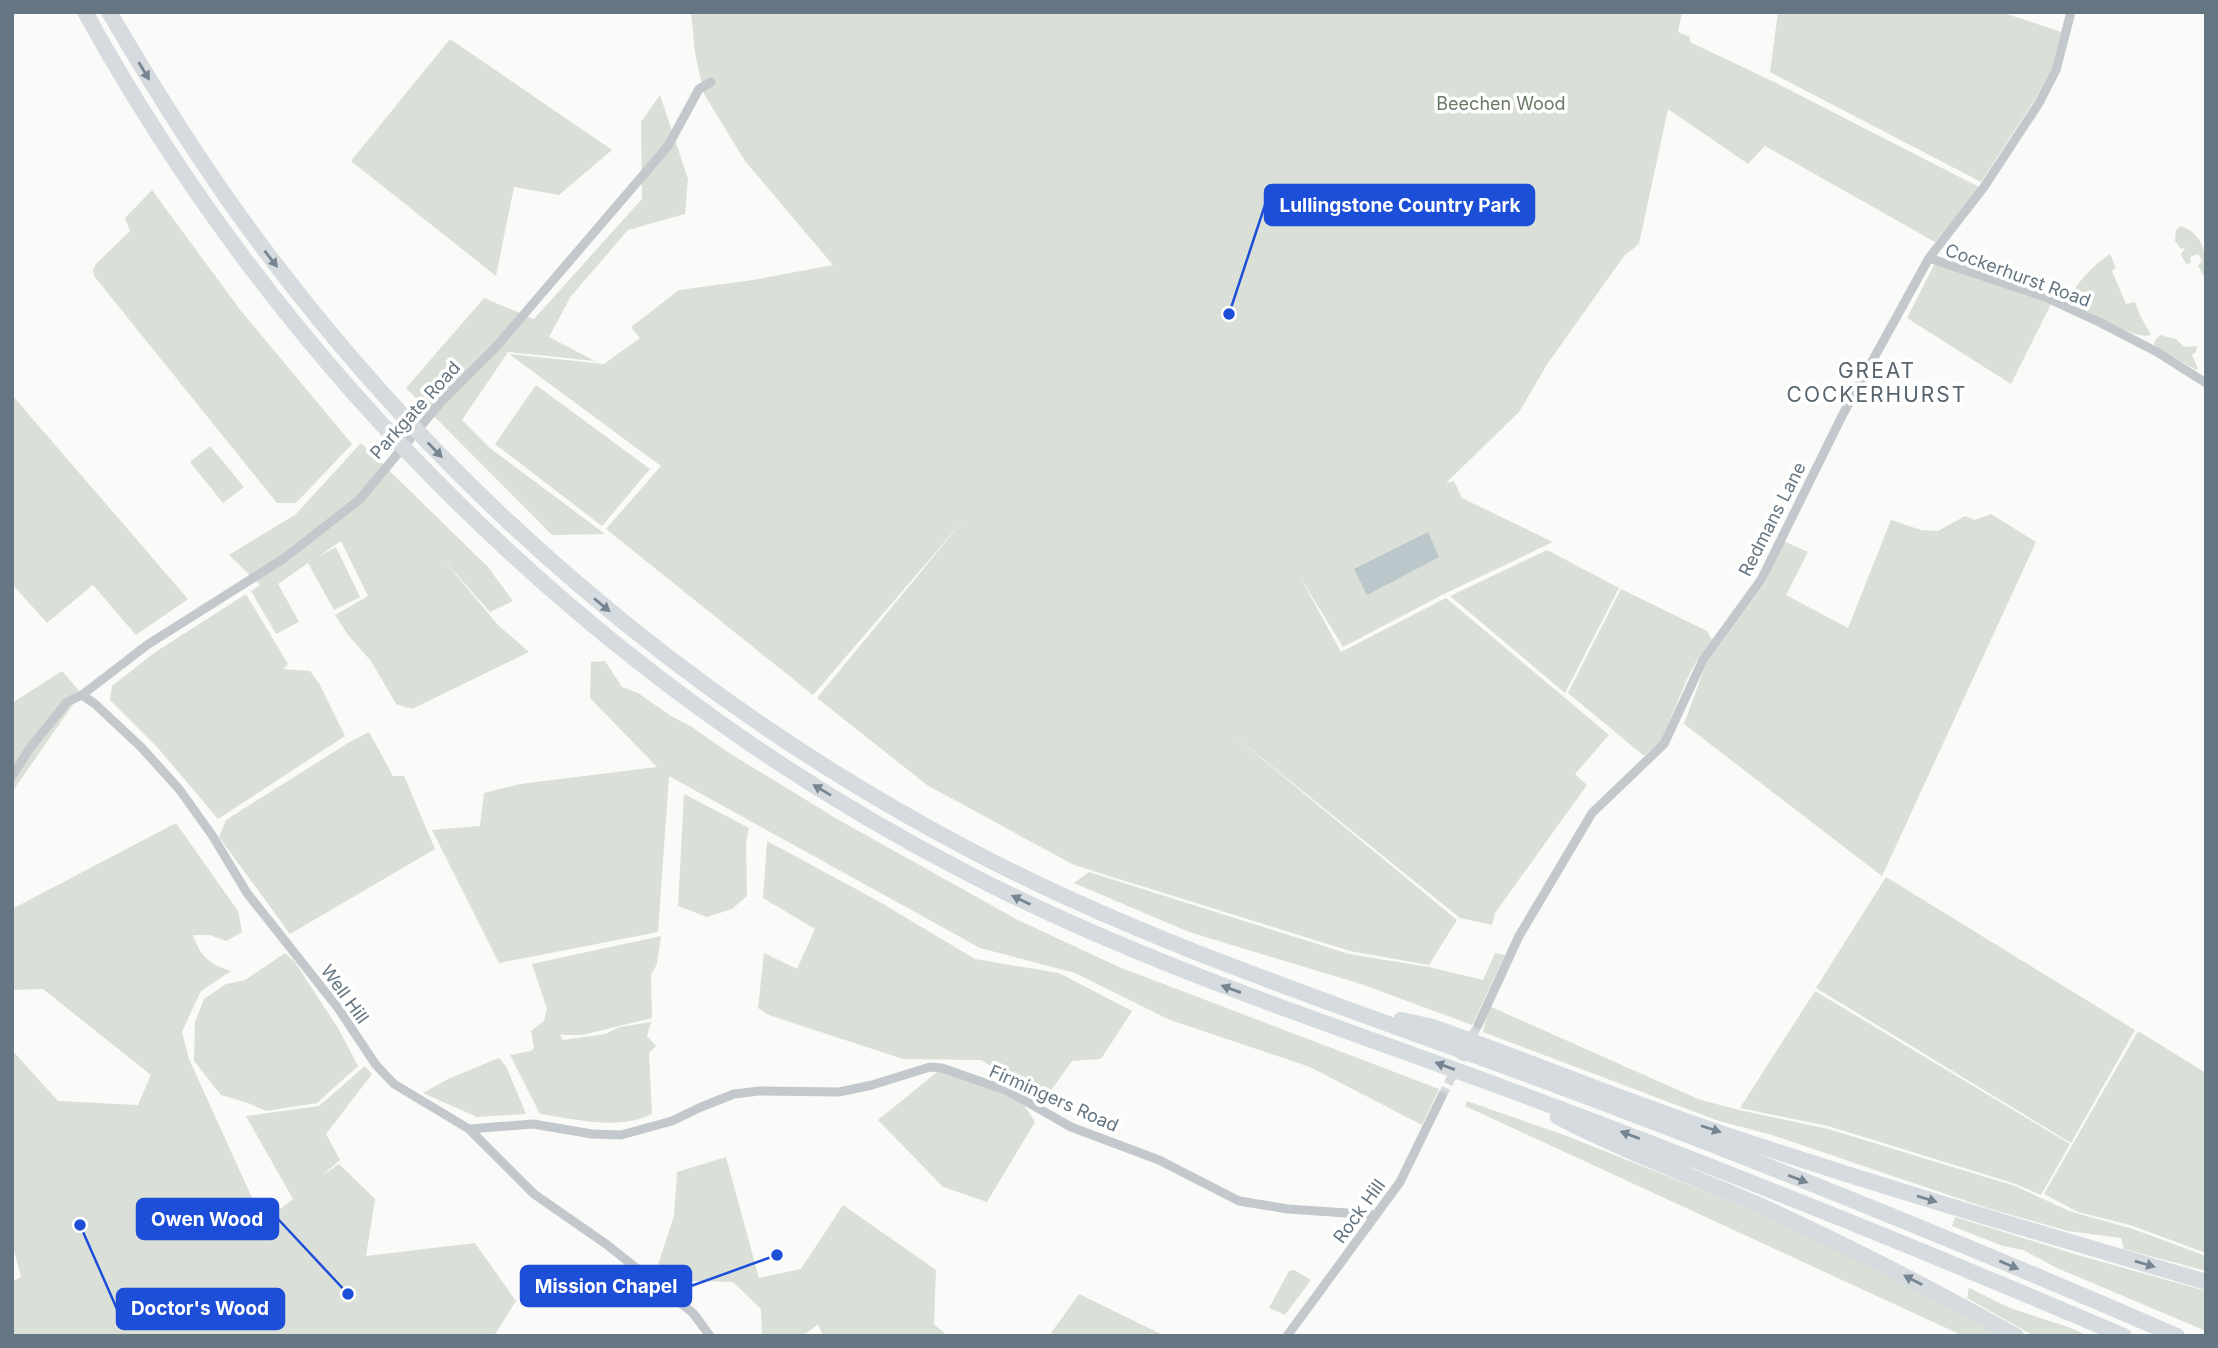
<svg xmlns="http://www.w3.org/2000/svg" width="2218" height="1348" font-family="Inter,sans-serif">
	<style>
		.green { fill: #dadfd7 }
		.water { fill: #bbc7cb }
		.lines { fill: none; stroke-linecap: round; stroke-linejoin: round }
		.minor-tunnel { stroke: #d5d9db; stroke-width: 9; stroke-dasharray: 9 4.5; stroke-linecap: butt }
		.minor { stroke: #c3c8cc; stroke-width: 9 }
		.motorway { stroke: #d6dbdf; stroke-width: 16 }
		.oneway { fill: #768591 }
		.labels { text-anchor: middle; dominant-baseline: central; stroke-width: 7; stroke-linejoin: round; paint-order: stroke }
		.park-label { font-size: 18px; fill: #687a64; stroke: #fff }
		.street-label { font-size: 18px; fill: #657683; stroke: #fff }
		.quarter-label { font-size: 21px; letter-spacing: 2px; fill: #57646e; stroke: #fff }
		.leader { fill: none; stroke: #1d4ed8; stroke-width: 2.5 }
		.callout-dot { fill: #1d4ed8; stroke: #fff; stroke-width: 2.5 }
		.callout { fill: #1d4ed8; stroke: #1d4ed8; stroke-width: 2.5 }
		.callout-label { font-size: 19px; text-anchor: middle; font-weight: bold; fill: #fff }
	</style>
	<rect width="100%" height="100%" fill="#fafaf8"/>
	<!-- green -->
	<path class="green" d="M691,12H1682L1678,32L1690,37V42L1772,81L1979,187L1935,242L1765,146L1748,164L1668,109L1639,244L1624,256L1548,363L1519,412L1446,483L1454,481L1462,498L1553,542L1444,594L1343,647L1300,577L1341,652L1446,598L1609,735L1575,774L1587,785L1495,913L1492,925L1460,918L1227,730L1457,920L1429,965L1350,951L1074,865L927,785L817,698L966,517L813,695L606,529L661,466L509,354L604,364L640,338L631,327L679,290L753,280L833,265L745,161L704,94L695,53Z
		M1778,12H2001L2061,32L2052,68L2036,98L1981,182L1770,72Z
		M450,39L612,150L559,195L514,187L496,276L351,161Z
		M660,95L688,179L685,214L628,230L571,296L549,337L595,361L508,352L462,420L490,448L605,534L552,535L406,388L484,298L534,319L642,199L641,122Z
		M152,190L241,311L352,444L296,503H277L94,276L93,270L96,264L130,231L125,218Z
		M2180,226C2206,234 2206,256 2206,280L2198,266L2202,261L2198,254L2190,257L2191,263L2186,264L2181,254L2186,247L2181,249L2175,241L2176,230Z
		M2110,254L2116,268L2112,271L2126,304L2135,302L2140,315L2151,335C2135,341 2080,307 2063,298L2064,295L2069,297C2080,280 2094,264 2110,254Z
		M1935,263L2051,304L2011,384L1907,318Z
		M2160,335L2176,339L2184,347L2197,346L2196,352L2192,355L2198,368L2196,370L2158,348L2154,344L2156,339Z
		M536,385L650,469L602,526L495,444Z
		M12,395L188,599L136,635L93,585L47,623L12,584Z
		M361,443L488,567L513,601L490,612L440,556L498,625L529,652L412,709L396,704L371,661L348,635L335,615L368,596L341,541L318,557L336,547L360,597L334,610L308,563L278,584L299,622L276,634L251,591L260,585L229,555L296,514Z
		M210,446L244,487L223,503L190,462Z
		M1991,514L2036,542L1882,876L1684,724L1706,664L1765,583L1783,541L1808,552L1786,595L1848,628L1891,520L1921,530L1938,531L1965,516L1975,520Z
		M1547,550L1619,588L1565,693L1450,596Z
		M1621,589L1707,631L1712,640L1696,662L1687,679L1661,741L1644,756L1568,693Z
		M246,594L288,664L283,669L310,671L320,685L345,736L218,819L158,748L110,700L112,686L154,653Z
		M605,661L622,687L638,693L671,716L692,727L726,751L837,819L1020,921L1119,967L1439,1089L1422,1125L1310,1067L1170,1020L1075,973L980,948L669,776L658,932L499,963L432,830L480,826L484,793L520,784L657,767L590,698L591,662Z
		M62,671L81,693L12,792V703Z
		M369,732L393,776H404L435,849L290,934L219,837L226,820L348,743Z
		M684,794L749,828L746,844L747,896L732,909L707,917L678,906Z
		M176,823L238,911L242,932L226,941L210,935H193C201,957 209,964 231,971L201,991L191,1012L182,1032L189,1059L263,1222L293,1199L246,1116L319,1106L365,1066L372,1074L326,1134L340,1160L320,1177L339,1164L375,1199L366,1256L475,1243L516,1301L494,1336H12V1282L21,1277L12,1243V1050L58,1101L138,1105L151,1075L43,989L12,990V909Z
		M767,841L878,901L975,959L1059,973L1132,1011L1101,1059L1072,1061L1047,1096L1017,1082L981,1060L903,1059L769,1015L758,1008L764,953L797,969L815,929L763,898Z
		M1089,872L1349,954L1429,967L1483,980L1495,953L1505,955L1472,1025L1364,985L1189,932L1074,883Z
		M1886,877L2135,1030L2071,1143L1816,988Z
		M661,936L657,964L651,975L652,1018L582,1035H560L563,1040L605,1034L620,1027L651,1022L647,1036L656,1046L649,1053L652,1114C617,1131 577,1119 540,1114L510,1055L531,1051L534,1048L531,1031L544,1021L547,1009L532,964Z
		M285,953L294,961L338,1028L358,1066L317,1103L266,1111L248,1103L221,1095L194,1061L195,1022L204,999L226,984L245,980Z
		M1815,991L2070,1144L2041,1195L2016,1184L1828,1126L1740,1108Z
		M1489,1006L1698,1099L1739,1110L1828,1129L2015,1186L2069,1211L2133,1229L2206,1256V1271L2124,1249L2121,1238L2068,1231L1987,1208L1772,1135L1719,1121L1483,1032Z
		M2138,1031L2206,1073V1253L2130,1225L2078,1212L2044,1194Z
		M499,1058L506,1066L526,1114L477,1117L423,1093L448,1079Z
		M942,1068L1020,1099L1035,1122L987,1202L943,1187L878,1120Z
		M1467,1101L1567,1136L1747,1208L1822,1242L2004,1336H1957V1333L1465,1106Z
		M726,1157L759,1278L801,1269L843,1205L936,1270L934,1324L948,1336H823L818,1324L803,1336H762L761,1309L733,1282L653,1280L674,1216L677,1172Z
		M1955,1217L2078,1255L2206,1291V1331L2057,1268L2023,1250L2003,1246L1952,1226Z
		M1294,1270L1311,1280L1285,1315L1269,1308L1289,1271Z
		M1969,1288L2010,1308L2068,1327L2089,1336H2034L1967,1298Z
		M1079,1294L1165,1336H1049Z"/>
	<!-- water -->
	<path class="water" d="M1428,532L1439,557L1367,595L1354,569Z"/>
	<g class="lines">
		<!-- minor-tunnel -->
		<path class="minor-tunnel" d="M1442,1096L1478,1025"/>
		<!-- minor -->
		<path class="minor" d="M1929,258L2045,297L2099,322L2157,352L2206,383
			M82,695L147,645L283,559L359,500L440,403L495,348L668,146L699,89L711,82
			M12,776L30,748L67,702L82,695L95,704L141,747L179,789L212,835L247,893L338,1008L376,1065L394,1084L469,1129L534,1194L606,1244L693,1313L710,1336
			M1478,1025L1519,936L1592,813L1664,744L1703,660L1761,580L1842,416L1929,258L1984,187L2039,103L2056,70L2071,12
			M469,1129L533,1124L592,1134L621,1135L672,1121L701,1107L734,1094L759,1091L839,1092L872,1085L930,1067L942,1068L1008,1091L1071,1127L1159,1160L1239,1201L1288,1209L1376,1215
			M1287,1336L1400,1182L1442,1096"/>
		<!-- motorway -->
		<path class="motorway" d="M85,12C287,378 599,684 971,875C1143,964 1326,1022 1507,1089C1715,1166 1920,1249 2124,1336
			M109,12C156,92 205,171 261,245C448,496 691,703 968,849C1140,940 1325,1000 1507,1067C1733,1150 1956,1240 2177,1336
			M1401,1020L1433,1027C1522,1059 1610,1095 1700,1126C1867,1183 2037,1232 2206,1282
			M1558,1117C1623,1151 1692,1176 1759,1205C1847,1245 1932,1289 2016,1336"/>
	</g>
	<!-- one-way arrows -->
	<defs><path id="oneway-solid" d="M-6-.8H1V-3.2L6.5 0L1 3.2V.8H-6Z" transform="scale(1.75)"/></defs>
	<g class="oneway">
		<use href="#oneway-solid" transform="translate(144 71) rotate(59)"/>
		<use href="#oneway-solid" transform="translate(271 259) rotate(52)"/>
		<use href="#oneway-solid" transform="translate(435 450) rotate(46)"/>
		<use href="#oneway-solid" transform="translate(602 605) rotate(40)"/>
		<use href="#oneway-solid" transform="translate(822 790) rotate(-149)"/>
		<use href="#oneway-solid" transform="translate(1021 900) rotate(-154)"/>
		<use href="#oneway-solid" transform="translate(1231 989) rotate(-160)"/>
		<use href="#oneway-solid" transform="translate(1445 1066) rotate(-160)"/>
		<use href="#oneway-solid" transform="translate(1711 1129) rotate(18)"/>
		<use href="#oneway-solid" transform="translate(1630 1135) rotate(-159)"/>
		<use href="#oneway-solid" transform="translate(1798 1179) rotate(21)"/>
		<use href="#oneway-solid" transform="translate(1927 1199) rotate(17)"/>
		<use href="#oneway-solid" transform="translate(2145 1264) rotate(16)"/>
		<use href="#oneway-solid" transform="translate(2009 1265) rotate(23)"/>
		<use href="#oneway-solid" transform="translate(1913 1280) rotate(-153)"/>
	</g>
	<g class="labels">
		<!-- park labels -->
		<g class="park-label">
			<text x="1501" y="103">Beechen Wood</text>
		</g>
		<!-- street labels -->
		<g class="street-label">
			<text transform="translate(2018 275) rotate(20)">Cockerhurst Road</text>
			<text transform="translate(415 410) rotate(-48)">Parkgate Road</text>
			<text transform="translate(1772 519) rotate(-63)">Redmans Lane</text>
			<text transform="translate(345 994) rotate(54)">Well Hill</text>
			<text transform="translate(1054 1098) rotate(24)">Firmingers Road</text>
			<text transform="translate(1359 1211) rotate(-54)">Rock Hill</text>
		</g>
		<!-- quarter labels -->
		<g class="quarter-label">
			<text x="1877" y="370">GREAT<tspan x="1877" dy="24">COCKERHURST</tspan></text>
		</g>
	</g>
	<!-- callouts -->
	<path class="leader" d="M1229 314L1265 205M348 1294L278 1219M777 1255L691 1286M80 1225L117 1309"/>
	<g class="callout-dot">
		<circle cx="1229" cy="314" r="7"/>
		<circle cx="348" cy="1294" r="7"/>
		<circle cx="777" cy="1255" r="7"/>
		<circle cx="80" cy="1225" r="7"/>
	</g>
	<g class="callout">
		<rect x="1265" y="185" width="269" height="40" rx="7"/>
		<rect x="137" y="1199" width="141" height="40" rx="7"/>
		<rect x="521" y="1266" width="170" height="40" rx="7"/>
		<rect x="117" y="1289" width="167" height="40" rx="7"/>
	</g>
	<g class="callout-label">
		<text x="1400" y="212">Lullingstone Country Park</text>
		<text x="207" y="1226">Owen Wood</text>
		<text x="606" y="1293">Mission Chapel</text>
		<text x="200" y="1315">Doctor's Wood</text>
	</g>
	<!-- border -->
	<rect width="2218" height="1348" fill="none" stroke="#657683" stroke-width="28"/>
</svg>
